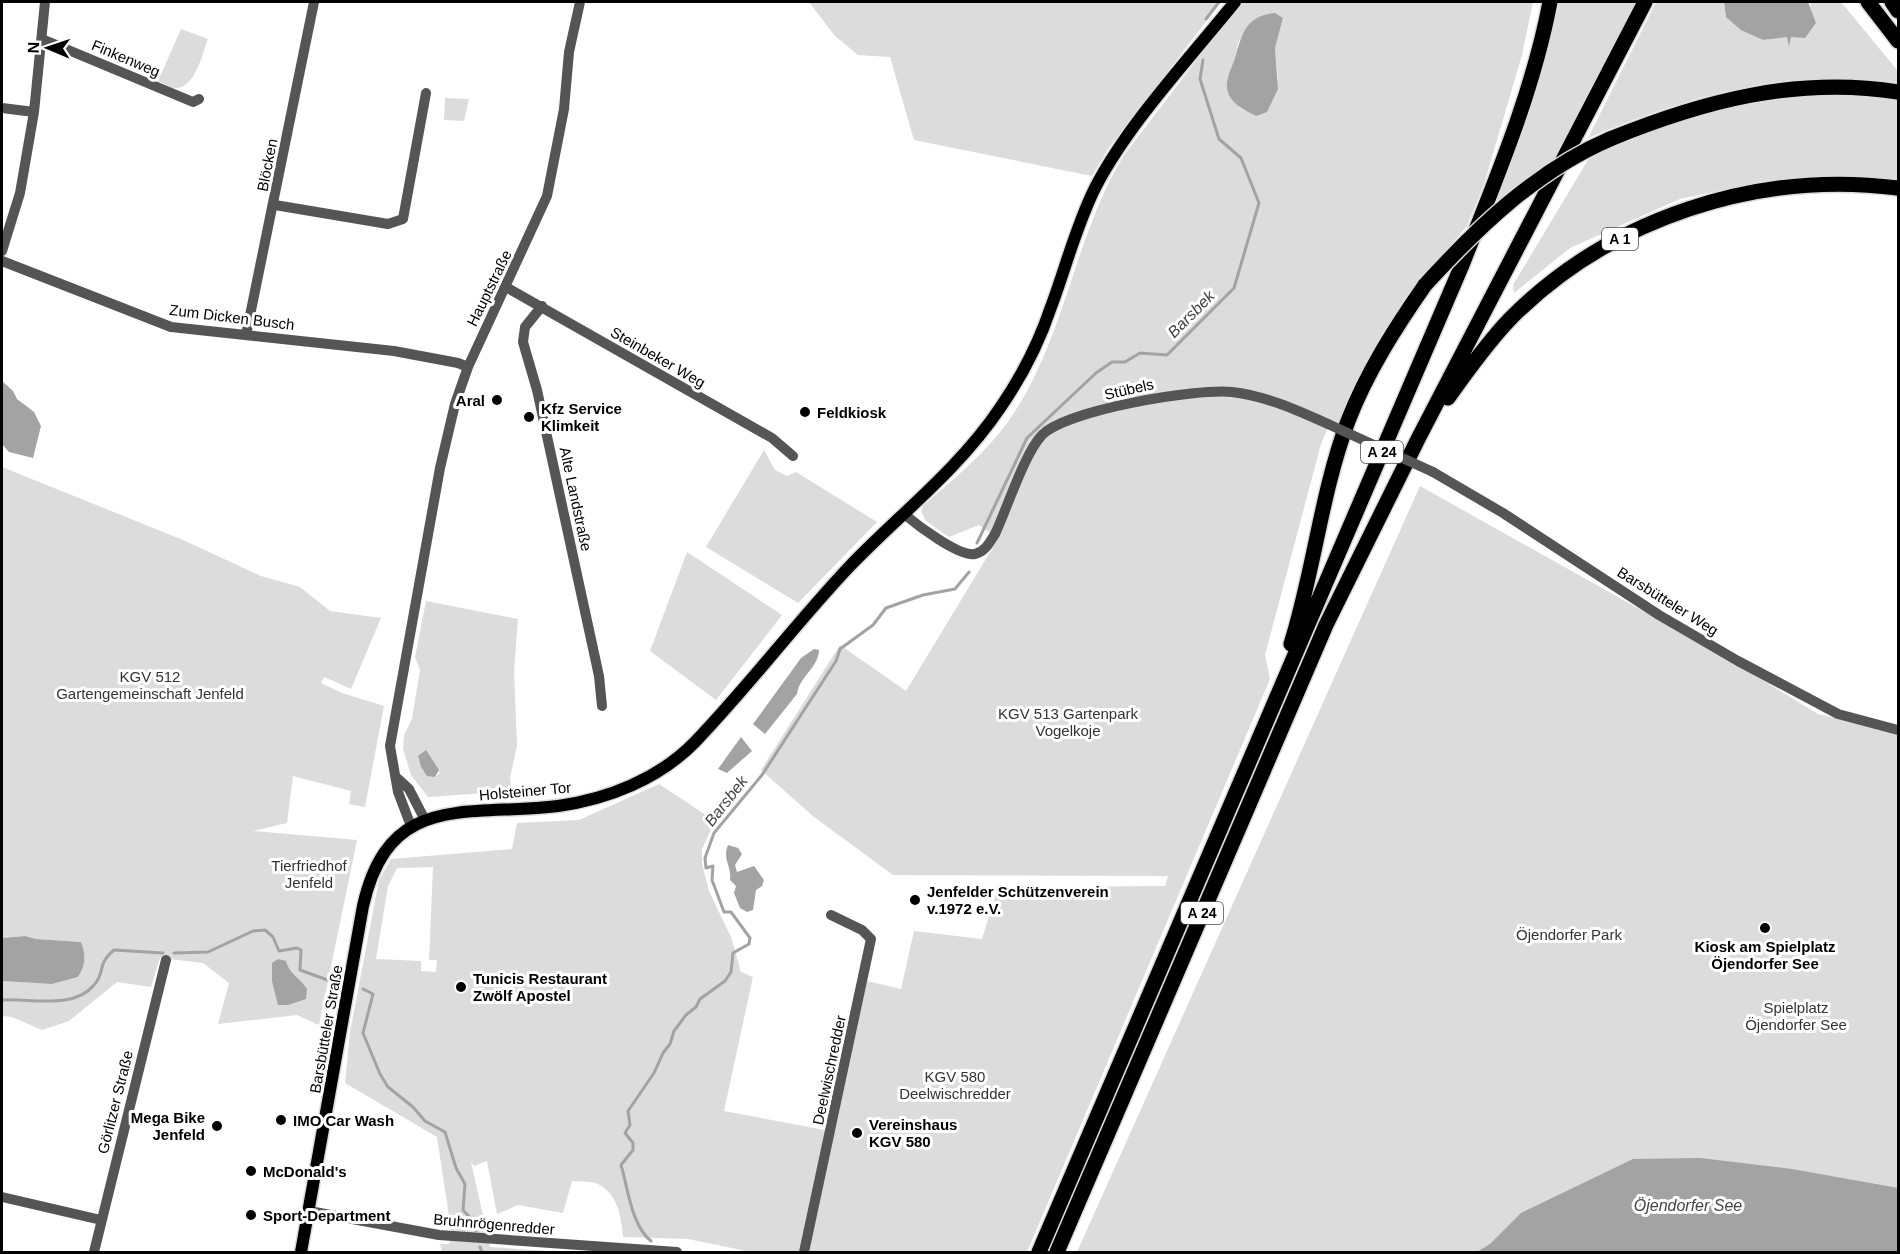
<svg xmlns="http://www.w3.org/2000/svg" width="1900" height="1254" font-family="Arial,sans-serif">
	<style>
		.green { fill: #dcdcdc; fill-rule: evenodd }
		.water { fill: #a3a3a3 }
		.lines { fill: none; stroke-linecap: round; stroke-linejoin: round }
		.stream { stroke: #a3a3a3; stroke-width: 3 }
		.major-casing { stroke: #dbdbdb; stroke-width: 15 }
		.highway-casing { stroke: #dbdbdb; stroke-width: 18 }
		.minor { stroke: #555; stroke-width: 10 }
		.major { stroke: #000; stroke-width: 12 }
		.highway { stroke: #000; stroke-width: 15 }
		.highway-bridge-casing { stroke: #dbdbdb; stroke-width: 18; stroke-linecap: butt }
		.minor-bridge { stroke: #555; stroke-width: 10 }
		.highway-bridge { stroke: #000; stroke-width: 15 }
		.poi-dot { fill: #000; stroke: #fff; stroke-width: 2 }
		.labels { text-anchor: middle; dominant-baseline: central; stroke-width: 6; stroke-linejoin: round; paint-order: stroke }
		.shield { fill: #fff; stroke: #4c4c4c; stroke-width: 1.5 }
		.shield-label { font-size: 14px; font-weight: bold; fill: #000 }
		.street-label { font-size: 15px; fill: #000; stroke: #fff }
		.poi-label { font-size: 15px; font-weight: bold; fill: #000; stroke: #fff; text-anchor: start }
		.park-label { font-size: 15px; fill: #333; stroke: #fff }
		.water-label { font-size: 16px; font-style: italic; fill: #444; stroke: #fff }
	</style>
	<rect width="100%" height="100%" fill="#fff"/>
	<!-- green -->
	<path class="green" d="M809,2H1221L1108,149L1092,176L914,140L890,57L858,55L835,36Z
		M1241,2H1533L1522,55L1484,184L1467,226L1404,299L1363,370L1341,425L1331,420L1321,444L1265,655L1270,679L1027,1252H751L688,1239L623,1237C621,1216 618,1193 596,1183C590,1181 579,1182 572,1181L563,1213L518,1205L497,1214L487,1161L474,1166L471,1162L490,1247L563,1252H442L440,1244H449L451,1229L437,1137L345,1083L350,1032L379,880L391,859L512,849L517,823L579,820L659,784L715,821L702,849V864L709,891L731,937L741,972L753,977L724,1111L835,1132L867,981L901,989L914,931L982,939L998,887L1165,886L1168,876L893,875L814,817L761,770L840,645L906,691L998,539L979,525L949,537L926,521L921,511L923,506C952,480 984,455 1007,423C1065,343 1073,238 1124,155ZM1283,18L1275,48L1278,79L1256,116L1240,108L1227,90L1239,40ZM433,867L429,960H437L436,972L421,971V961L376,959L388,886L397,868Z
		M1555,2H1638L1556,158L1493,204Z
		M1656,2H1724L1726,17L1763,40L1787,37L1789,46L1791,37L1811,5L1808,2H1841L1898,71V83C1859,81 1818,77 1778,82C1711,91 1650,112 1588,138Z
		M181,29L208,39C203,52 195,89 175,88C170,88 163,83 158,81Z
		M1839,95L1898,99V182L1790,181L1746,185L1680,199L1570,248L1514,293L1513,285L1588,160L1600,152L1685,117L1752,101Z
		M445,98L469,99L464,121L444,120Z
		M764,450L775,470L787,476L796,472L877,522L798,603L706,547Z
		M2,467L183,540L261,576L300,587L330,611L381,618L351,689L324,677L321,683L342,693L384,706L365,807L349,804L351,791L293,776L287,823L253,831L357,840L319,1025L297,1015L218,1024L229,983L203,963L160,958L151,987L117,982L69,1021L42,1030L12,1017L2,1016V981L52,984L78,977C86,966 86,955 81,942L36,939L25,936L2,938Z
		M1420,486L1730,660L1818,714L1898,733V1252H1077Z
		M687,552L782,615L716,700L650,651Z
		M426,601L518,619L514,671L517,745L510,778L512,791L428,797L411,775L403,749L404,735L412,719L420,670L415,657ZM424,751L440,773L435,777L423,771L418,759Z"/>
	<!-- water -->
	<path class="water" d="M1724,2H1808L1816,23L1805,38L1791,37L1789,47L1787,37L1763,40L1741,30L1726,17Z
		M1275,13L1283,18L1275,48L1278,89L1267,112L1256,116C1244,110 1229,103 1227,88C1226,79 1231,69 1234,61C1242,36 1244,16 1275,13Z
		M2,381L13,391L17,399L34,412L41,426L33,458L9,452L2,444Z
		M814,649L819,650C819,667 799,677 797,694L765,734L753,724L801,658Z
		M741,737L752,751L727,773L718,769Z
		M426,750L439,770L435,777L427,776L421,767L418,756Z
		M728,845L738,848L742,854L735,865L737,872L754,866L764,880L762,886L756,890L753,910L747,912L740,908L734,893L736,886L730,880C732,867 722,859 728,845Z
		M25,936L36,939L81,942C86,954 86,966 78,977L52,984L2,981V938Z
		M278,959L286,961C289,974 300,978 307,989L306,999L288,1005H278L272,981V963Z
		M1700,1158L1792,1169L1898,1188V1252H1477L1490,1244L1521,1213L1633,1159Z"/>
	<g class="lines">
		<!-- stream -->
		<path class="stream" d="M1206,19L1219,2
			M977,543L1027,438L1096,373L1112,362H1125L1140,353L1167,355L1234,288L1259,203L1241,158L1219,139L1200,79L1203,60
			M174,953L208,952L253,931L265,930L273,937L279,951L297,948L301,950L300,970L333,982
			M363,989L373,994L363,1033L380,1074L388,1087L413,1107L425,1121L445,1132L456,1168L465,1184L463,1210L475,1223L476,1231
			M2,1000C30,998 74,1010 94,985C106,972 96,965 114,950L163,953
			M651,1241C631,1225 628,1188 621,1165L633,1150V1143L625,1133L630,1125L628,1111L654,1073L663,1053L670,1044L674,1031L686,1015L696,1007L700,999L725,981L731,972L733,953L749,944L750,938L731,912H724L712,880L713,866L706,868L705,858L714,833L762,775L836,661L840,649L873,625L886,608L923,595L955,589L969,572
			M480,1247L482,1252"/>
		<!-- major casing -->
		<g class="major-casing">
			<path id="major" d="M301,1252L363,906C389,791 467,817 558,806C608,799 659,779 695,742C749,686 796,623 849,567C900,514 959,469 1000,408C1022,376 1039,343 1051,307C1066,267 1076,226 1095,188C1128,124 1189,59 1235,2"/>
		</g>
		<!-- highway casing -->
		<g class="highway-casing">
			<path id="highway" d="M1868,2L1898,41
				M1892,2L1898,11
				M1610,139C1703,101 1797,76 1898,92
				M1448,398C1467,371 1487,343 1510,319C1610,218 1758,170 1898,188
				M1291,644C1314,571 1321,493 1348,421C1367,372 1395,328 1425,285
				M1039,1252L1462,265C1496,179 1533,92 1550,2
				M1057,1252L1326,625L1418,439L1645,2"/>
		</g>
		<!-- minor -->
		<path class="minor" d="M42,39L193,102L199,99
			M2,108L34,112
			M275,205L388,224L403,219L426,93
			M2,251L20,193L34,112L45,2
			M2,261L171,327L394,351L458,363L468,367
			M506,287L772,438L793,456
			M542,306L525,327L523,342L537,390L599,676L602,706
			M246,335L314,2
			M1433,472L1503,513L1659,615L1738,661L1838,714L1898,730
			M904,514C917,525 959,557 975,554C985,552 990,542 995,534C1007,509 1024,454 1042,435C1066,410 1197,388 1232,392C1266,396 1297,410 1328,424
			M397,778L409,789L425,820
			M411,826L398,792L390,746L440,468L455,404L468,367L547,196L564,109L569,52L580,2
			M2,1197L101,1220
			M309,1211L439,1235L677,1252
			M94,1252L166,960
			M804,1252L871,939L862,930L831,915"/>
		<!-- major -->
		<use href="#major" class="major"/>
		<!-- highway -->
		<use href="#highway" class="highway"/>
		<!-- highway-bridge casing -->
		<g class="highway-bridge-casing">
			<path id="highway-bridge" d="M1425,285C1479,226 1536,171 1610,139"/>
		</g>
		<!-- minor-bridge -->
		<path class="minor-bridge" d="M1328,424L1433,472"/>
		<!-- highway-bridge -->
		<use href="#highway-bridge" class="highway-bridge"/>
	</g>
	<!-- markers -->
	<g class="poi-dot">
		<circle cx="497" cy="400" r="6"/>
		<circle cx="805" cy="412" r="6"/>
		<circle cx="529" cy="417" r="6"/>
		<circle cx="915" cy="900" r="6"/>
		<circle cx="1765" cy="928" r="6"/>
		<circle cx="461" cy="987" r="6"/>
		<circle cx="281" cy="1120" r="6"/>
		<circle cx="217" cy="1126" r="6"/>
		<circle cx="857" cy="1133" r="6"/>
		<circle cx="251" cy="1171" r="6"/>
		<circle cx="251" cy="1215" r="6"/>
	</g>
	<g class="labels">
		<!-- shield labels -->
		<g class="shield">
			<rect x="1602" y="228" width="36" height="22" rx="4.5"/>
			<rect x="1361" y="441" width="42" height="22" rx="4.5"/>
			<rect x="1181" y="902" width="42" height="22" rx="4.5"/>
		</g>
		<g class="shield-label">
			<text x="1620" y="239">A 1</text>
			<text x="1382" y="452">A 24</text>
			<text x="1202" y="913">A 24</text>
		</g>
		<!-- street labels -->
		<g class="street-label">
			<text transform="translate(126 58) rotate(23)">Finkenweg</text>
			<text transform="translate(267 165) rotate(-79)">Blöcken</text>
			<text transform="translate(489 288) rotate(-64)">Hauptstraße</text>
			<text transform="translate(232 317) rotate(7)">Zum Dicken Busch</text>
			<text transform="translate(658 357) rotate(30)">Steinbeker Weg</text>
			<text transform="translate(1129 389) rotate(-13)">Stübels</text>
			<text transform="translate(576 499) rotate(78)">Alte Landstraße</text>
			<text transform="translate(1668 601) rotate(32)">Barsbütteler Weg</text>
			<text transform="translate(525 791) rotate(-5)">Holsteiner Tor</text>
			<text transform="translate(326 1029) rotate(-80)">Barsbütteler Straße</text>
			<text transform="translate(829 1070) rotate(-78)">Deelwischredder</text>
			<text transform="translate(115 1102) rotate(-76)">Görlitzer Straße</text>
			<text transform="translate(494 1224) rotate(5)">Bruhnrögenredder</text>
		</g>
		<!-- poi labels -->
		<g class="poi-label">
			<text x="485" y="400" text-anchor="end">Aral</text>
			<text x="541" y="408">Kfz Service<tspan x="541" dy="17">Klimkeit</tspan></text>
			<text x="817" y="412">Feldkiosk</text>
			<text x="927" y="891">Jenfelder Schützenverein<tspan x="927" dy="17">v.1972 e.V.</tspan></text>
			<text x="1765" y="946" text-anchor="middle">Kiosk am Spielplatz<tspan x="1765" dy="17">Öjendorfer See</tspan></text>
			<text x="473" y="978">Tunicis Restaurant<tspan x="473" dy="17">Zwölf Apostel</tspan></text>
			<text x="205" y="1117" text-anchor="end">Mega Bike<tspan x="205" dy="17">Jenfeld</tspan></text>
			<text x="293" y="1120">IMO Car Wash</text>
			<text x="869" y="1124">Vereinshaus<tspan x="869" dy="17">KGV 580</tspan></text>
			<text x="263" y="1171">McDonald's</text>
			<text x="263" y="1215">Sport-Department</text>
		</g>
		<!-- park labels -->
		<g class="park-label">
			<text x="150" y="676">KGV 512<tspan x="150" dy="17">Gartengemeinschaft Jenfeld</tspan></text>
			<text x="1068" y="713">KGV 513 Gartenpark<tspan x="1068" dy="17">Vogelkoje</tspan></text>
			<text x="309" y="865">Tierfriedhof<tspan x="309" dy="17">Jenfeld</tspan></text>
			<text x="1569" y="934">Öjendorfer Park</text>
			<text x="1796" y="1007">Spielplatz<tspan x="1796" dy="17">Öjendorfer See</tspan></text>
			<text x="955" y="1076">KGV 580<tspan x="955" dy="17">Deelwischredder</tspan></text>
		</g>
		<!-- water labels -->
		<g class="water-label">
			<text transform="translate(1191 314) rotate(-45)">Barsbek</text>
			<text transform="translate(726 801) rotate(-52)">Barsbek</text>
			<text x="1688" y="1205">Öjendorfer See</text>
		</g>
	</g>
	<!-- border -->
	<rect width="1900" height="1254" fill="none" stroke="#000000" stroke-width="6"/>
	<!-- north arrow -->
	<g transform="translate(48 48) rotate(272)" stroke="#ffffff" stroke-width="4.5" paint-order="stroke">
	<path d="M0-4.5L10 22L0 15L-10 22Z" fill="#000000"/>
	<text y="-9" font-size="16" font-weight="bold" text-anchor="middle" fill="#000000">N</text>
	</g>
</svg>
